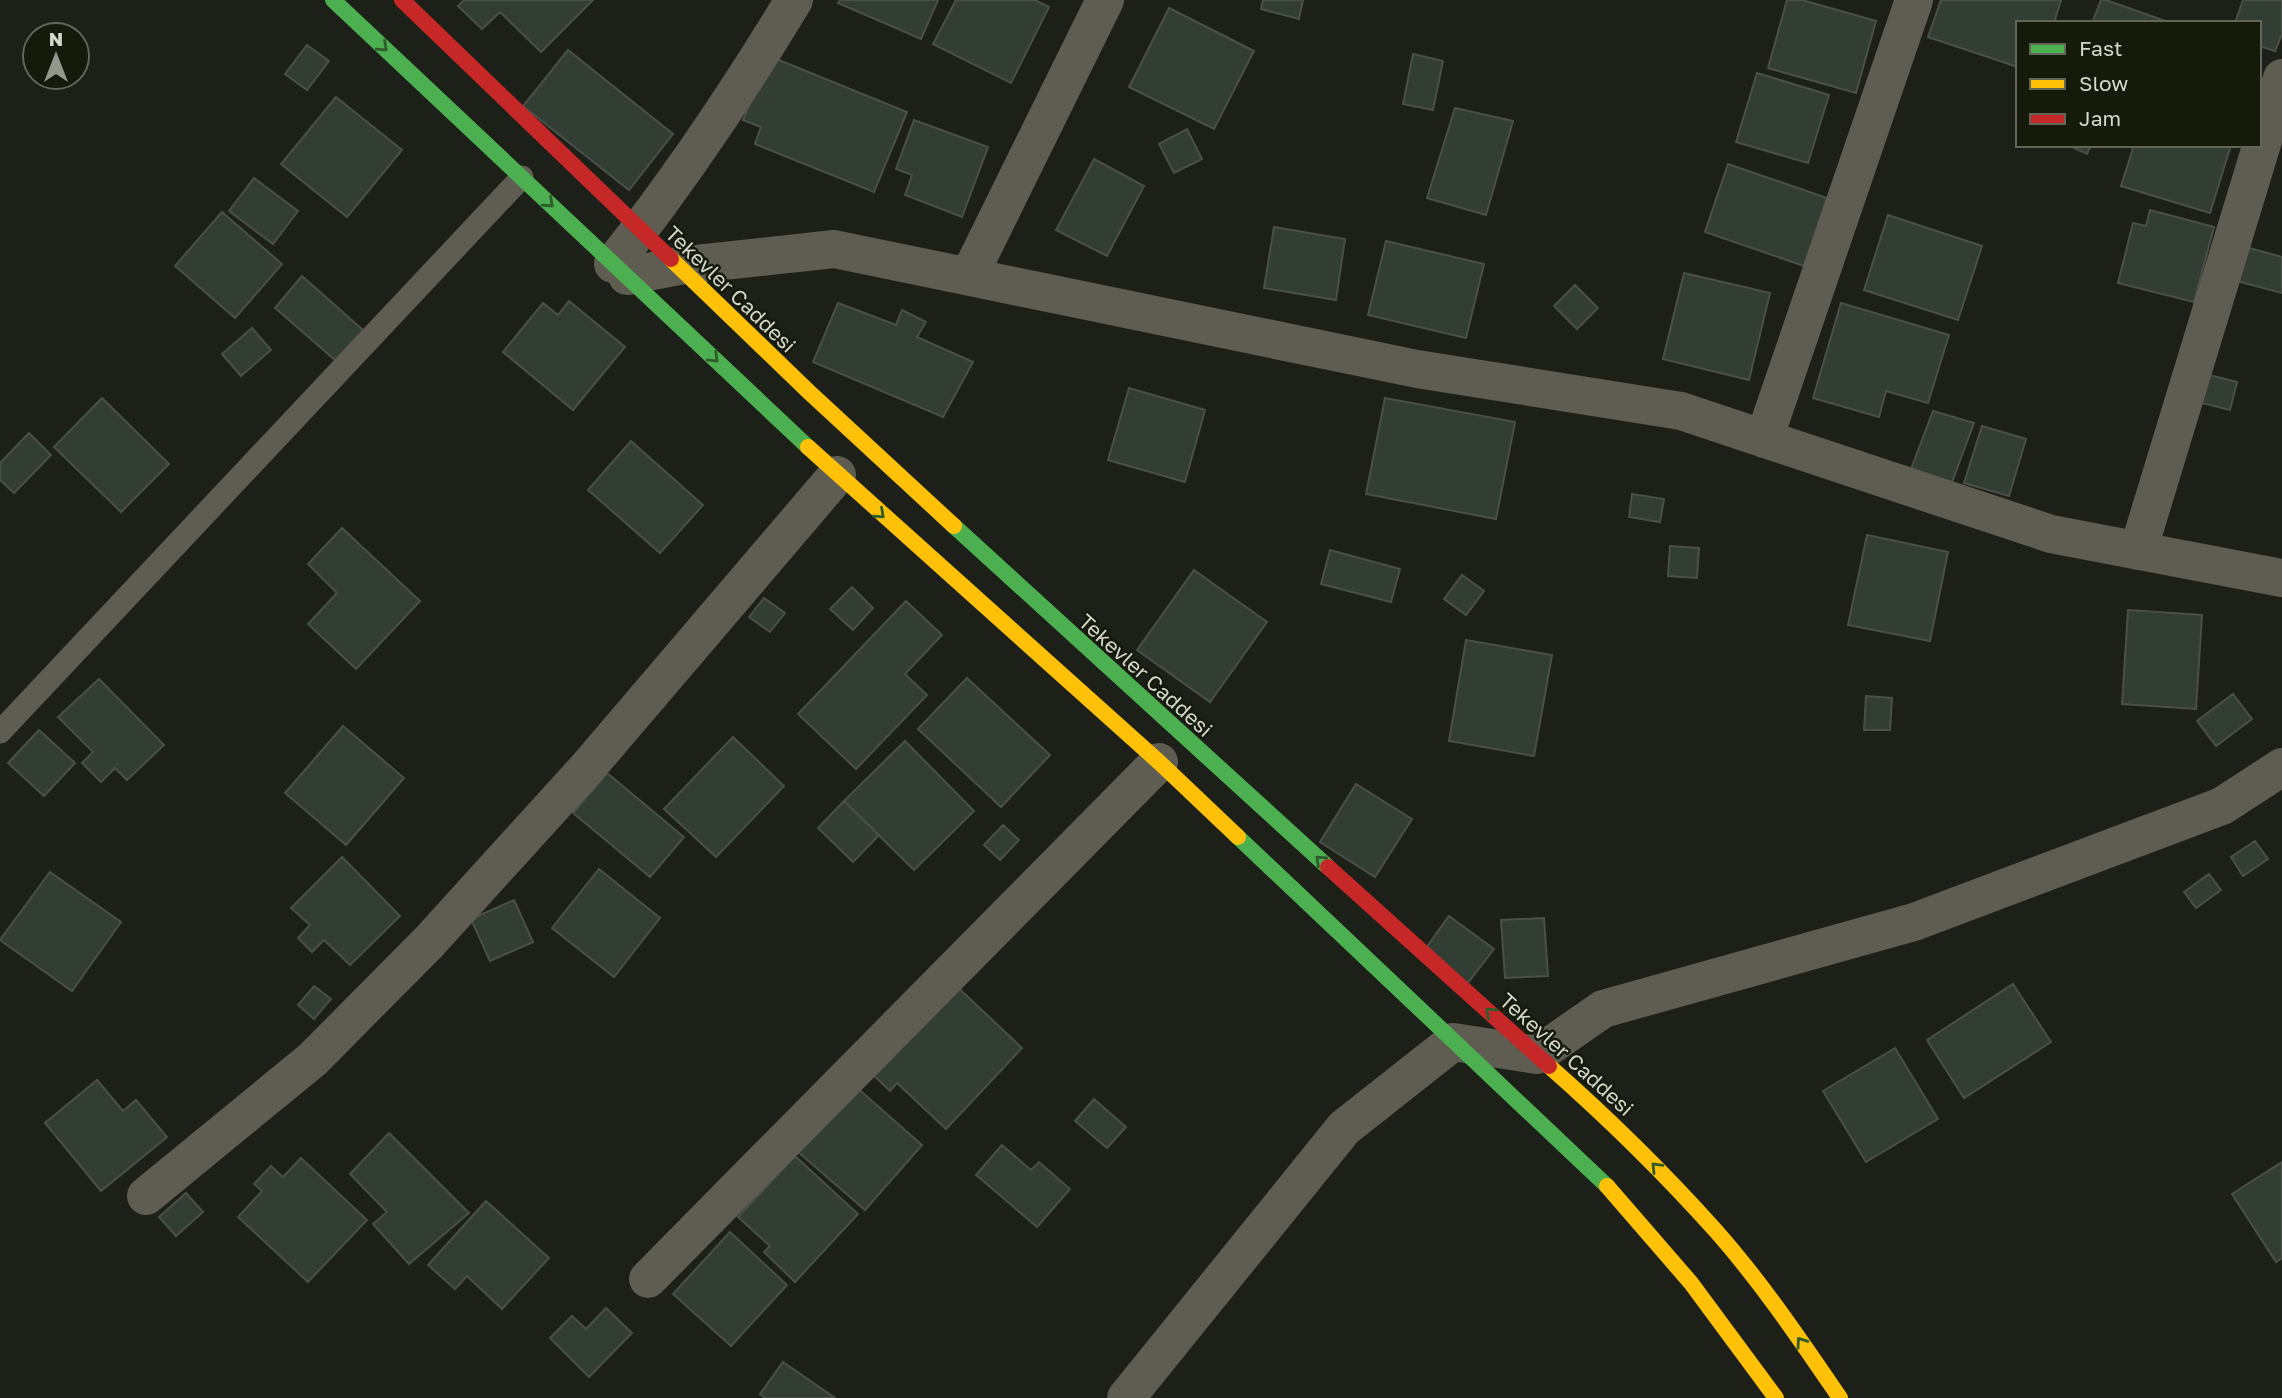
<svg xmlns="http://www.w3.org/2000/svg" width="2282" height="1398" font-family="'Golos Text',sans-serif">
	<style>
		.building { fill: #323d33; stroke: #4a4f49; stroke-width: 2 }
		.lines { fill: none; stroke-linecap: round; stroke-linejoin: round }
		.lane { stroke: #5f5c51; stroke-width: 23 }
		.street { stroke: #5f5c51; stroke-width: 38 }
		.fast { stroke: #4caf50; stroke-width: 16 }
		.slow { stroke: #ffc107; stroke-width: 16 }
		.jam { stroke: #c62828; stroke-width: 16 }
		.oneway { stroke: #2e5d2a }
		.labels { text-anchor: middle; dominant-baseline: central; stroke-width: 5; stroke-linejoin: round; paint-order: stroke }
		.street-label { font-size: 21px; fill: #d3d7cc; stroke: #151a0b }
	</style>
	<rect width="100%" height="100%" fill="#1d2018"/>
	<!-- building -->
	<path class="building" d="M464,0H593L541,52L500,12L482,29L458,6Z
		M840,0H938L921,39L838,3Z
		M956,0H1035L1049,7L1011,83L933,44Z
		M1263,0H1303L1299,19L1261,9Z
		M1787,0H1802L1876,21L1856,93L1768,68Z
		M1941,0H2061L2054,23H2018V67L1928,37Z
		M2101,0H2106L2171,23H2092Z
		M2243,0H2282V34L2275,51L2259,46V23H2235Z
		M1169,8L1254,51L1214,129L1129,87Z
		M307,45L329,61L307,90L285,74Z
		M568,50L673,134L629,190L523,106Z
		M1413,54L1443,61L1433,110L1403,104Z
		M769,56L907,112L874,192L755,144L761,127L743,120Z
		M1757,73L1829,95L1808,163L1736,142Z
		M336,97L402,150L347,217L281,164Z
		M1455,108L1513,121L1486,215L1427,198Z
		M914,120L988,147L962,217L905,195L912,175L896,169Z
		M1187,129L1202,159L1174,173L1159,144Z
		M2068,145H2091L2087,154Z
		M2134,145H2231L2210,213L2121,186Z
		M1094,159L1144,186L1107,256L1056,230Z
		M1728,164L1827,198L1804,266L1705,232Z
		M254,178L298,211L273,244L229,211Z
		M2150,210L2214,227L2194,302L2118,283L2133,223L2146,226Z
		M222,212L282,264L235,318L175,266Z
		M1888,215L1982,246L1958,320L1864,290Z
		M1274,227L1345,239L1336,300L1264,288Z
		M1386,241L1484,264L1466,338L1368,315Z
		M2246,247L2282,257V293L2237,281Z
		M1684,273L1770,293L1749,380L1663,359Z
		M302,276L363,330L336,361L275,308Z
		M1575,285L1598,308L1577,329L1554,306Z
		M569,301L625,347L573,410L503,352L543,303L558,315Z
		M838,303L896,325L902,310L926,322L917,337L973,362L943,417L813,362Z
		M1841,303L1949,335L1928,403L1886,391L1879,417L1813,398Z
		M252,328L271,350L241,376L222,354Z
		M2209,375L2237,382L2230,410L2202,403Z
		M1129,388L1205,410L1185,482L1108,460Z
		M102,398L169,464L121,512L54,447Z
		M1385,398L1515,422L1496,519L1366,494Z
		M1933,411L1974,423L1951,485L1911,469Z
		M1982,426L2026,439L2009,496L1964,483Z
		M29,433L51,455L14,493L0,480V463Z
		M631,441L703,505L660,553L588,490Z
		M1632,494L1664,499L1660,522L1629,517Z
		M342,528L420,601L356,669L308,624L337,593L308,564Z
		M1867,535L1948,552L1930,641L1848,625Z
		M1670,546L1699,548L1697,578L1668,576Z
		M1330,550L1400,569L1391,602L1321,584Z
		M1194,570L1267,622L1210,702L1137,650Z
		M1462,575L1484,591L1466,615L1444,599Z
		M852,587L873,608L853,630L830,609Z
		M764,598L785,613L770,632L749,617Z
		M906,601L942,635L905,674L927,695L856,769L798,714Z
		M2128,610L2202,615L2196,709L2122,704Z
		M1466,640L1552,655L1534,756L1449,741Z
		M967,678L1050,755L1001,807L918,729Z
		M99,679L164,745L127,780L115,768L101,782L82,763L93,752L58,717Z
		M2233,694L2252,719L2216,746L2197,721Z
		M1866,696L1892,698L1890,730H1864Z
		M343,726L404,778L346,845L285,793Z
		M39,730L75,763L44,796L8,763Z
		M733,737L784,786L716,857L664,809Z
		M905,741L974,811L914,870L844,801Z
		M607,773L684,837L650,877L573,813Z
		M1356,784L1412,819L1375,877L1320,842Z
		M844,801L879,835L853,862L818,828Z
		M1003,825L1019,840L1000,860L984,845Z
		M2255,841L2268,859L2243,876L2231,857Z
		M342,857L400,916L350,965L324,940L312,952L298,938L310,925L291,908Z
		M599,869L660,918L614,977L552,928Z
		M50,872L121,922L72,991L0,940Z
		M2209,874L2221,890L2196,908L2184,892Z
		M514,900L533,942L490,961L471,919Z
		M1449,916L1494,949L1467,984L1423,952Z
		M1544,918L1548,976L1505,978L1501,920Z
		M951,981L1022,1048L946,1129L897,1083L890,1091L868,1070Z
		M2013,984L2051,1042L1964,1098L1927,1040Z
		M314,986L331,999L314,1019L298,1005Z
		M1895,1048L1938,1119L1866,1162L1823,1091Z
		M97,1080L123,1111L136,1100L167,1137L101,1191L45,1123Z
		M855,1086L922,1145L865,1210L798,1152Z
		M1094,1099L1126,1127L1107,1148L1075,1121Z
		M389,1133L469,1213L409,1264L373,1224L387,1212L350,1174Z
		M1002,1145L1031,1170L1039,1162L1070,1189L1037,1227L976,1175Z
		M795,1156L858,1214L795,1282L764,1252L770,1246L738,1217Z
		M301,1158L367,1220L308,1282L238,1217L262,1191L254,1184L271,1166L283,1177Z
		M2282,1162V1258L2276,1262L2232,1194Z
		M186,1193L203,1212L176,1236L159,1217Z
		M486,1201L549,1258L502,1309L467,1276L455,1289L428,1265Z
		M730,1232L787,1285L731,1346L673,1294Z
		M606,1308L632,1333L589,1377L550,1338L572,1316L586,1329Z
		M783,1362L835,1398H765L760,1394Z"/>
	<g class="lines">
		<!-- lane -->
		<path class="lane" d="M0,732L522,177"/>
		<!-- street -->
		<path class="street" d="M613,264C679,180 739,91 794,0
			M627,276L678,266L834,249L1417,369L1681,411L2051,534L2282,578
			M969,276L1105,0
			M1764,439L1914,0
			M2138,551L2282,78
			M146,1196L313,1059L429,942L588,767L837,475
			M648,1279L1159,762
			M1126,1398L1344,1128L1453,1042L1537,1055L1603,1009L1914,922L2222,806L2282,767"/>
		<!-- fast -->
		<path class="fast" d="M333,0L808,447
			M954,526L1328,867
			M1238,837L1607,1186"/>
		<!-- slow -->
		<path class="slow" d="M671,259L809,392L954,526
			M808,447L1159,762L1238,837
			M1549,1066C1608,1118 1664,1173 1716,1231C1762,1283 1801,1341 1840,1398
			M1607,1186L1691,1283L1776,1398"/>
		<!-- jam -->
		<path class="jam" d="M402,0L671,259
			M1328,867L1549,1066"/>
	</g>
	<!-- one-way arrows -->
	<defs><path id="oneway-chevron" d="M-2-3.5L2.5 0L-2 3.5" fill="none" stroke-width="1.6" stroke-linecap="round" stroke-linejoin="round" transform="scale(1.75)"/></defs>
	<g class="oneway">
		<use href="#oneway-chevron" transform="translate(383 47) rotate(43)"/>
		<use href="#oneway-chevron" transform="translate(549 203) rotate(43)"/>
		<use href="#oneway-chevron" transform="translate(714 358) rotate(44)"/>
		<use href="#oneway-chevron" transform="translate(880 514) rotate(42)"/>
		<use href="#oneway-chevron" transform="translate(1320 860) rotate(-138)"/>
		<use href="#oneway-chevron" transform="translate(1490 1012) rotate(-138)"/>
		<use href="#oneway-chevron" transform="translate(1656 1167) rotate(-134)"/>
		<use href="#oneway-chevron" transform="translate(1801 1342) rotate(-125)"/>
	</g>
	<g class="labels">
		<!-- street labels -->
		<g class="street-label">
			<text transform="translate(731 289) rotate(44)">Tekevler Caddesi</text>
			<text transform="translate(1146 675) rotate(42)">Tekevler Caddesi</text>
			<text transform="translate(1567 1054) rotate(42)">Tekevler Caddesi</text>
		</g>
	</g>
	<!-- legend -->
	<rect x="2016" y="21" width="245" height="126" fill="#151a0b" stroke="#616658" stroke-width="2"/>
	<rect x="2030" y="44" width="35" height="10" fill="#4caf50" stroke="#616658" stroke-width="2"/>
	<text x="2079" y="56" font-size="21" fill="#d3d7cc">Fast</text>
	<rect x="2030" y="79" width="35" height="10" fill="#ffc107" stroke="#616658" stroke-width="2"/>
	<text x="2079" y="91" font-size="21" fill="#d3d7cc">Slow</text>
	<rect x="2030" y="114" width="35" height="10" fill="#c62828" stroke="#616658" stroke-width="2"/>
	<text x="2079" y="126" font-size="21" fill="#d3d7cc">Jam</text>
	<!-- north arrow -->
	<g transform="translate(56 56)"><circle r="33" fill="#151a0b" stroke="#616658" stroke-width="2"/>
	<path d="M0-5L12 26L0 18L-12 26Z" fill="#93978d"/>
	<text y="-10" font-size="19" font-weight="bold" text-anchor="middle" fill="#d3d7cc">N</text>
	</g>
</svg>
